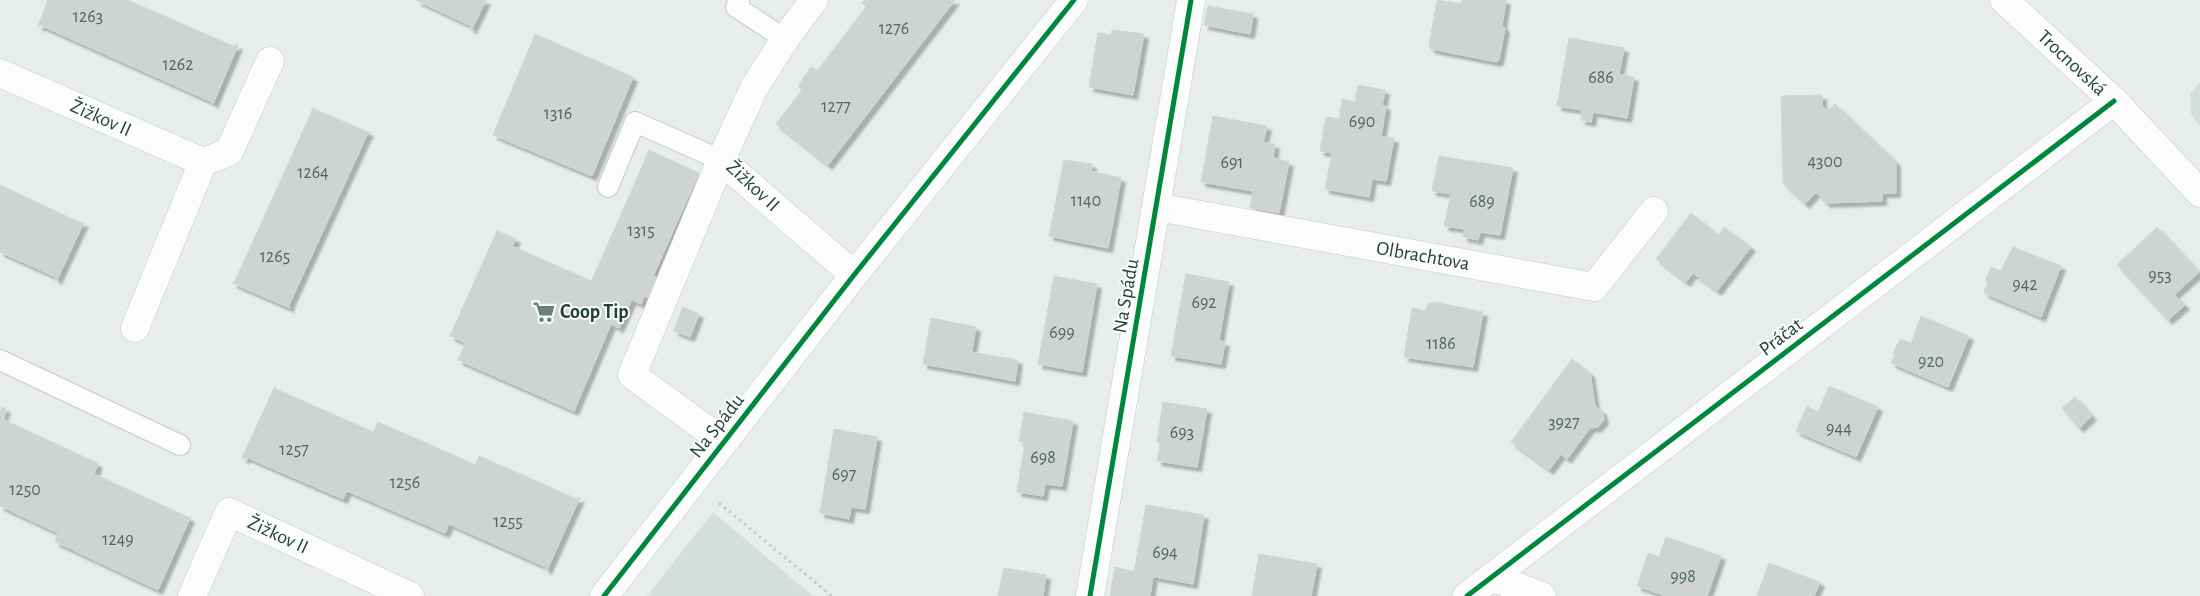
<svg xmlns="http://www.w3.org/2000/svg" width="2200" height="596" font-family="'Alegreya Sans',sans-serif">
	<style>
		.built { fill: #d6dedb }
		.building { fill: #cfd4d2; stroke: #d1d6d4; filter: url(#shadow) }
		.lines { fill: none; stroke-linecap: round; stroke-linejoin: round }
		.lane-casing { stroke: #c5cac8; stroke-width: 22 }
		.street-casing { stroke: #c5cac8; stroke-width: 29 }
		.path { stroke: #c3ccca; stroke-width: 3; stroke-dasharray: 2.5 4; stroke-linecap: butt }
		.lane { stroke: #fcfcfc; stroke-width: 20 }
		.street { stroke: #fcfcfc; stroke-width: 28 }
		.cycleway-casing { stroke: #f7fbf9; stroke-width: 8 }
		.cycleway { stroke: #00873e; stroke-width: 5 }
		.labels { text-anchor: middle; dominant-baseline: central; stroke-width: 4; stroke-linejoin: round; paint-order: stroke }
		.number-label { font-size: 18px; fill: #506761 }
		.street-label { font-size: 20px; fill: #24423a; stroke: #f7fbf9 }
		.poi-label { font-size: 20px; font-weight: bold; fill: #24423a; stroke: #f7fbf9; text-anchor: start }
	</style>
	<defs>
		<filter id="shadow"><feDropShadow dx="4.5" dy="4.5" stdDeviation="1" flood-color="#0004"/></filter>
	</defs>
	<rect width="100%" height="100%" fill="#e8edeb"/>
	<!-- built -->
	<path class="built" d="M2200,82V127L2191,114L2190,105L2191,92Z
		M713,512L813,596H647Z"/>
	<!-- building -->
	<path class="building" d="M48,0H128L235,47L236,44L238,45L213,104L212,102L40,25V27L38,26Z
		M416,0H486L472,29L469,28L471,26Z
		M865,0H955L828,165L776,124L802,90L798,86L811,67L817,71L866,7L862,3Z
		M1437,0L1461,4L1462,0H1506L1502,25L1505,28L1499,60L1497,62L1431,49L1429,46Z
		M1208,6L1253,14L1250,34L1204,25Z
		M1112,30L1144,34L1133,95L1089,87L1098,33L1111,35Z
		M535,34L633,77L592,176L493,135Z
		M1569,38L1624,48L1619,74L1634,77L1627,118L1593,112L1591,122L1581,120L1582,110L1557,106Z
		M1358,85L1385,90L1382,106H1386L1381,137L1394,138L1386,181L1372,179L1369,197L1325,189L1332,153L1320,151L1326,117L1339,119L1342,99L1355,102Z
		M1822,95V105L1828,111L1835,104L1896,162V193H1882V201L1826,203L1816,192L1805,204L1783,183L1781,96Z
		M312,108L370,133L367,135L289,305L290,308L232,283L235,281L312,111Z
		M1213,116L1267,126L1263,143L1275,144L1273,158L1289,162L1279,213L1250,208L1253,191L1201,182Z
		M649,150L699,173L677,222L627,201Z
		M1439,156L1513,168L1500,235L1480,232L1478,240L1463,237L1465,229L1444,226L1451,194L1432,191Z
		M1064,160L1092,164L1091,171L1121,178L1108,248L1049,236Z
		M0,185L81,223L84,222L57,280L55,279L56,277L0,252Z
		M627,201L677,222L653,276L660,279L652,299L644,296L641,304L591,282Z
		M1691,213L1719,235L1724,227L1751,247L1717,291L1693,273L1686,282L1656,259Z
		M2157,227L2199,272L2174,295L2185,305L2168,320L2117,265Z
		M497,231L516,239L512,246L632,299L619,328L611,324L574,411L458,360L466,343L450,336Z
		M2013,247L2061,266L2041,317L1984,293L1988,282L1985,281L1991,267L2001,271Z
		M1186,274L1229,282L1219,341L1175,333Z
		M1054,276L1097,284L1082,372L1038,364Z
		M1434,302L1483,312L1473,367L1404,357L1412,308L1426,311L1428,304Z
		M683,307L699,314L690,337L674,331Z
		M1921,316L1969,336L1948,387L1891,363L1895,354L1893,353L1900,339L1911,343Z
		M931,318L976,327L968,372L923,364Z
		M1175,333L1225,342L1221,364L1171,356Z
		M971,352L1018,360L1015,381L968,372Z
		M1572,359L1590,373L1595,406L1602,411L1604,420L1598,427L1590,428L1567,459L1561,454L1549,470L1511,442Z
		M275,386L276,389L373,432L343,499L246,457L245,459L242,458Z
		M1829,386L1878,407L1856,457L1796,431L1807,406L1818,412Z
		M2075,397L2092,416L2079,428L2062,408Z
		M1163,402L1207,409L1197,467L1157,461L1160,444L1157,442Z
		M2,407L6,409L2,419L95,462L58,543L55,542L58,533L0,506V412Z
		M1024,412L1073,421L1062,486L1045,484L1043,496L1017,492L1025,442L1019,441Z
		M378,422L476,465L445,533L347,491Z
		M834,429L877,437L865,509L851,507L849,519L820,513Z
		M479,456L577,499L580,497L547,570L545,569L546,567L449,524Z
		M95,462L98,464L94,474L190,518L158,590L58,543Z
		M1146,505L1204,515L1193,584L1134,573Z
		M1666,537L1721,556L1707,596H1666L1637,586L1648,553L1659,557Z
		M1259,554L1317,564L1311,596H1252Z
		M1769,563L1820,582L1814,596H1757Z
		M1115,567L1153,576L1150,596H1110Z
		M1004,568L1046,575L1043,596H998Z"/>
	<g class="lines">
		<!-- lane casing -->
		<g class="lane-casing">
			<path id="lane" d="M739,0L736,7L785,39
				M608,187L635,122L721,160
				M0,360L180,445"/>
		</g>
		<!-- street casing -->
		<g class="street-casing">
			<path id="street" d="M814,0L785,39L754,88L721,160L854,275
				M2004,0L2114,101L2200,193
				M0,73L203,162
				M721,160L632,375L724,442
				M1157,207L1594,287L1654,211
				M135,328L203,162L229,152L270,61
				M1491,577L1542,596
				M192,596L229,512L410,596
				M604,596L854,275L1074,0
				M1090,596L1191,0
				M1467,596L2114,101"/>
		</g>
		<!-- path -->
		<path class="path" d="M719,503L832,596"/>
		<!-- lane -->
		<use href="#lane" class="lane"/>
		<!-- street -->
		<use href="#street" class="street"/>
		<!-- cycleway casing -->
		<g class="cycleway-casing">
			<path id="cycleway" d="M604,596L854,275L1074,0
				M1090,596L1191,0
				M1467,596L2114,101"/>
		</g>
		<!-- cycleway -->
		<use href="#cycleway" class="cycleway"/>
	</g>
	<!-- icons -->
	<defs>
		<g id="supermarket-bare" transform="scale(1.725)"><path d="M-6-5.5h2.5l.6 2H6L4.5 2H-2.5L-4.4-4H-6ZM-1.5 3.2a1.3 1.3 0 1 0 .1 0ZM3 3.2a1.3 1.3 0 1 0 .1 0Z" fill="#697e78" stroke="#f7fbf9" stroke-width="2.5" paint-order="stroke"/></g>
	</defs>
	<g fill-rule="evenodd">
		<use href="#supermarket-bare" x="544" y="312"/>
	</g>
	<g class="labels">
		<!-- number labels -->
		<g class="number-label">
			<text x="88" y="17">1263</text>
			<text x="894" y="29">1276</text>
			<text x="178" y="65">1262</text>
			<text x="1601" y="78">686</text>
			<text x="836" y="107">1277</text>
			<text x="558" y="114">1316</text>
			<text x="1362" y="122">690</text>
			<text x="1825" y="162">4300</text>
			<text x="1232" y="163">691</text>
			<text x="313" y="173">1264</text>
			<text x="1086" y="201">1140</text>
			<text x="1482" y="202">689</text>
			<text x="641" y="231">1315</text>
			<text x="275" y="257">1265</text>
			<text x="2160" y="276">953</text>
			<text x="2025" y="285">942</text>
			<text x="1204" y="303">692</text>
			<text x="1062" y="333">699</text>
			<text x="1441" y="344">1186</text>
			<text x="1931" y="362">920</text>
			<text x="1564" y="423">3927</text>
			<text x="1839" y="429">944</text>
			<text x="1182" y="433">693</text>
			<text x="294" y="450">1257</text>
			<text x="1043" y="458">698</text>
			<text x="844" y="475">697</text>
			<text x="405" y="483">1256</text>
			<text x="25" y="490">1250</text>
			<text x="508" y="522">1255</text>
			<text x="118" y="540">1249</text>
			<text x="1165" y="553">694</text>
			<text x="1683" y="577">998</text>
		</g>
		<!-- street labels -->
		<g class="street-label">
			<text transform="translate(2072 63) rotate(43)">Trocnovská</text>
			<text transform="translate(101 118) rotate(24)">Žižkov II</text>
			<text transform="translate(753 186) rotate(43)">Žižkov II</text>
			<text transform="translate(1423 256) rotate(10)">Olbrachtova</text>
			<text transform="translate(1126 296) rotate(-80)">Na Spádu</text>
			<text transform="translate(1781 337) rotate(-37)">Práčat</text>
			<text transform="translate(717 426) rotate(-52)">Na Spádu</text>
			<text transform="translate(278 535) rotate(25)">Žižkov II</text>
		</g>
		<!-- poi labels -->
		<g class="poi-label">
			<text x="560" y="312">Coop Tip</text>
		</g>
	</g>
</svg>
